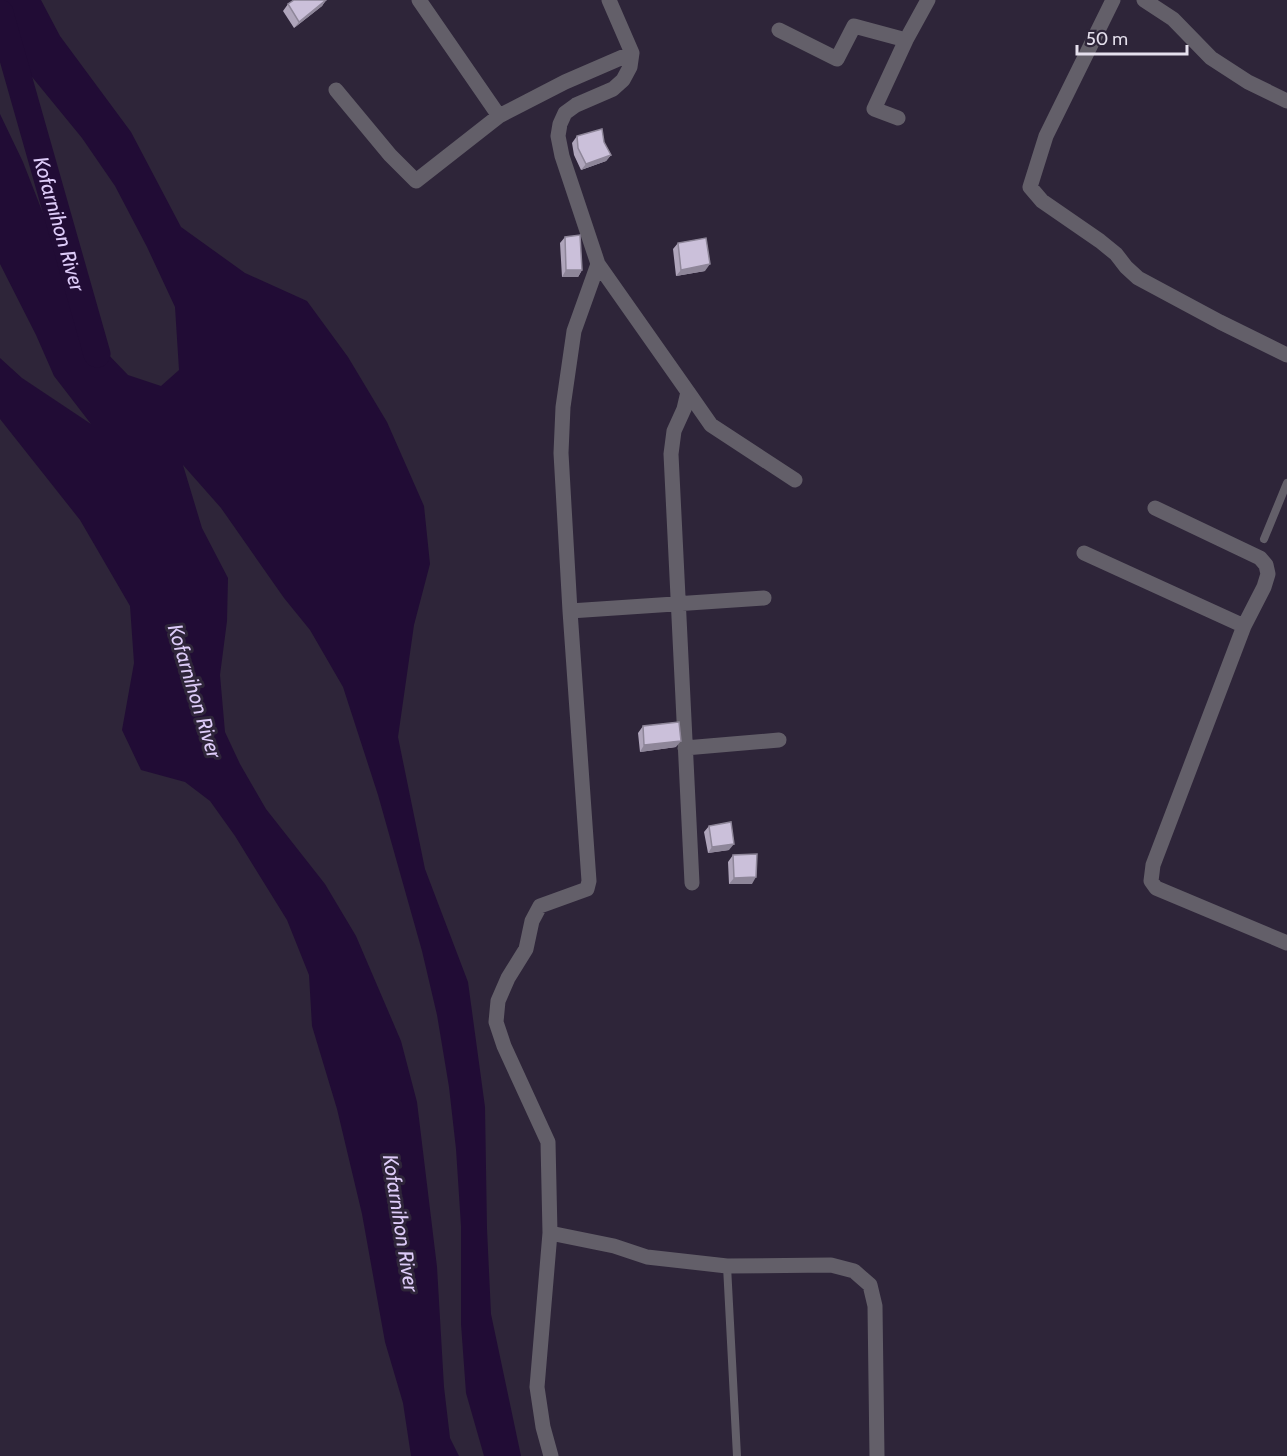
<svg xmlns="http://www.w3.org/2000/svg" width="1287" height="1456" font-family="Cabin,sans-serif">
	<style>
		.water { fill: #210c35 }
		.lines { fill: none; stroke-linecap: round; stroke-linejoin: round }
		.river { stroke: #210c35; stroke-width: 27 }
		.service { stroke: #635f69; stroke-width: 8 }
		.minor { stroke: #635f69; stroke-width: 15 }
		.wall { fill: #afa5bb }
		.shaded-wall { fill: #8e8699 }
		.building { fill: #cbc0da; stroke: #8e8699; stroke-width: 1.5 }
		.labels { text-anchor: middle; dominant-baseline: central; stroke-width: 6; stroke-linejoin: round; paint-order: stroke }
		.water-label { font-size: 21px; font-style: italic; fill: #ddcbf8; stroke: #2e2539 }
	</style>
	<rect width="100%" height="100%" fill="#2e2539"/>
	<!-- water -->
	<path class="water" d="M0,0H41L60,36L131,132L181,227L245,273L307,301L348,357L387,422L424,506L430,564L414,625L398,737L425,869L468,982L485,1107L487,1229L491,1314L521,1456H484L466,1393L461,1324V1226L456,1149L449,1087L437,1015L422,951L378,795L343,687L310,630L284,598L221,508L183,465L202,528L228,578L227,621L220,675L225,732L240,764L266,809L325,884L356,936L401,1041L417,1102L437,1267L444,1387L450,1438L459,1456H411L403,1403L385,1342L362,1214L337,1109L312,1026L309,975L287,920L235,836L210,801L185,782L141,770L122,730L134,663L130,606L80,520L0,419V358L22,378L91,424L54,376L36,335L0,264V114L23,162L71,285L102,348L128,375L161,386L179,370L175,307L147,247L115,186L82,138L14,55L0,20Z"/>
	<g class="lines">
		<!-- river -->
		<path class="river" id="s1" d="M0,13L97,354"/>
		<!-- service -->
		<path class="service" d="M1264,539L1287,483
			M727,1266L737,1456"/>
		<!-- minor -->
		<path class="minor" d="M419,0L499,116
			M609,0L632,53L630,67L623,80L613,89L576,105L565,113L560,124L558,136L562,156L598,264L574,331L563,407L561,453L570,611L589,881L587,889L540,906L532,921L526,949L508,978L498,1001L496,1022L504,1046L548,1142L550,1233L614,1246L647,1257L727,1266L831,1265L854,1271L870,1285L875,1306L877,1456
			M1113,0L1046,136L1030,187L1042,201L1100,241L1116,254L1126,267L1138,278L1220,322L1287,355
			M1144,0L1173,19L1211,58L1248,82L1287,101
			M779,30L837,59L854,26L906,40L928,0
			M336,90L390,155L416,181L499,116L565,82L632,53
			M898,118L874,109L906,40
			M598,264L688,392L684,409L674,431L671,454L692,883
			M688,392L711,425L795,480
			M1155,508L1260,558L1266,565L1268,574L1264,587L1244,626L1153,865L1151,881L1156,888L1287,943
			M1084,553L1244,626
			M570,611L764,598
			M685,748L779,740
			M550,1233L537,1387L543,1427L551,1456"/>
	</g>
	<!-- wall -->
	<path class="wall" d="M326,0L322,6L294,28L283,11L288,4Z
		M577,136L604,142L611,155L606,161L581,170L574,155L572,143Z
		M565,237L582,270L578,277H562L560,243Z
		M678,243L705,271L676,276L673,249Z
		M643,726L676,747L640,752L638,733Z
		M709,826L729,850L708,853L704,832Z
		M733,855L752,884H729L728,862Z"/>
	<!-- shaded-wall -->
	<path class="shaded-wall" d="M326,0L322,6L294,28L299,22Z
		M611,155L606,161L581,170L586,164Z
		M710,264L705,271L676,276L681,270Z
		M566,270H582L578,277H562Z
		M681,741L676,747L640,752L644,745Z
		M734,844L729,850L708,853L712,847Z
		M756,877L752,884H729L734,878Z"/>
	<!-- building -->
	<path class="building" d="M294,0H326L299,22L288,4Z
		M602,129L604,142L611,155L586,164L578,148L577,136Z
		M580,235L582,270H566L565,237Z
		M706,238L710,264L681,270L678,243Z
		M679,722L681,741L644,745L643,726Z
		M731,822L734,844L712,847L709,826Z
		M757,854L756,877L734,878L733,855Z"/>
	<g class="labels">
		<!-- water labels -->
		<g class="water-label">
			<text stroke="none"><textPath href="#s1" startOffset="219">Kofarnihon River</textPath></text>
			<text transform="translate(195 691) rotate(73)">Kofarnihon River</text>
			<text transform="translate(401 1223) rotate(81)">Kofarnihon River</text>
		</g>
	</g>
	<!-- scale -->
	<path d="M1077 45v9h110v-9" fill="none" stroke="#e5e0ed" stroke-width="3"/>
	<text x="1086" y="45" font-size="18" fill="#e5e0ed" stroke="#2e2539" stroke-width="4.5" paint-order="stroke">50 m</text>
</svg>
